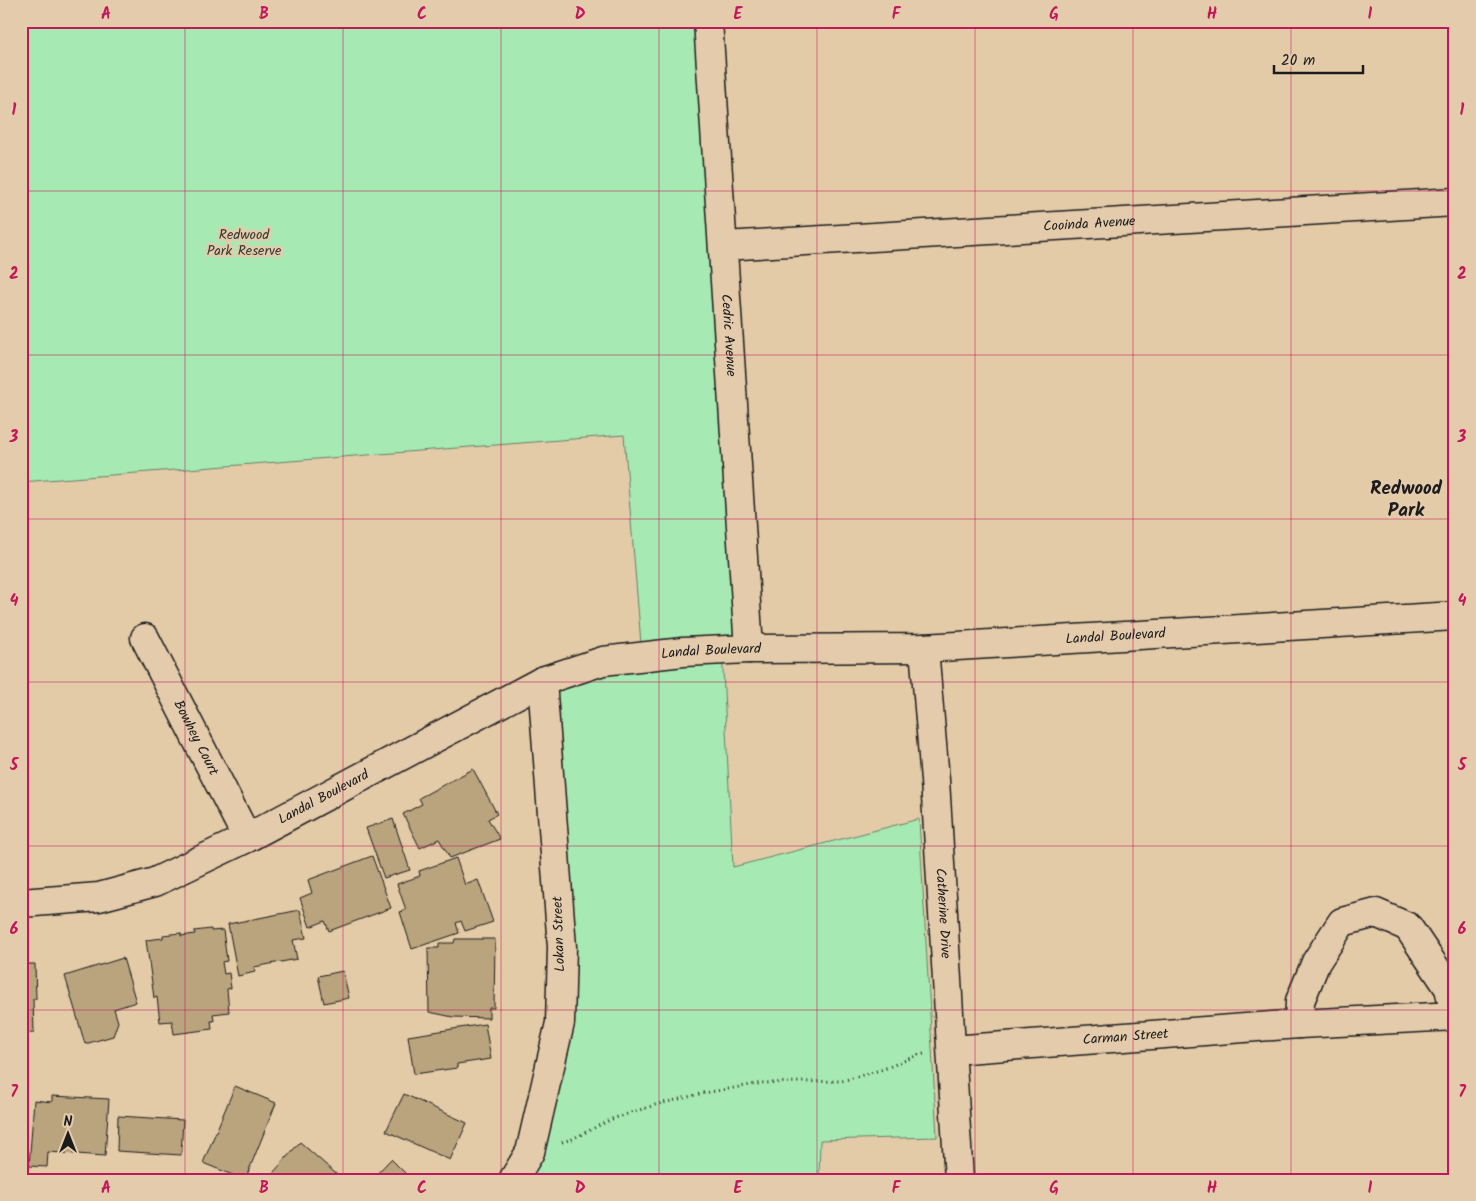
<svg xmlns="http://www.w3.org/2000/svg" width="1476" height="1201" font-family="Kalam,sans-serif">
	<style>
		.green { fill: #a7e9b3; stroke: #628268 }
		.building { fill: #b9a47e; stroke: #1c1c1c }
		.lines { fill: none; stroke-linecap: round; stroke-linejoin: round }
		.minor-casing { stroke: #1c1c1c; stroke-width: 31 }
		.path { stroke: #1c1c1c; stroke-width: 3; stroke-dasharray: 1 4; stroke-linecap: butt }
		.minor { stroke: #e4cbac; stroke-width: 28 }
		.grid { fill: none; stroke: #c2185b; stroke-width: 1; stroke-opacity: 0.55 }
		.labels { text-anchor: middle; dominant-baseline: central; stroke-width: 5; stroke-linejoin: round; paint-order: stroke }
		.street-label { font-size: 14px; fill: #1c1c1c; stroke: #e4cbac }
		.park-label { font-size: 14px; fill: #313b33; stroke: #e4cbac }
		.district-label { font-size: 19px; font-weight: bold; fill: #1c1c1c; stroke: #e4cbac }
		.neatline { fill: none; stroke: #c2185b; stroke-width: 2 }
		.grid-label { font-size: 16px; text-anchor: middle; font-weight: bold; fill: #c2185b }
	</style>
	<rect width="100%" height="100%" fill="#e4cba8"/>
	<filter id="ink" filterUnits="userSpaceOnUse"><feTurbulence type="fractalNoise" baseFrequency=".02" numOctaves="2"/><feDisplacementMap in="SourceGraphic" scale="10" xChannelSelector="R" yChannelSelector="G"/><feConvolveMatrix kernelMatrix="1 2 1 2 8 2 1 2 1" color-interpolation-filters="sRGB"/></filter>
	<g filter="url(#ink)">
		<!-- green -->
		<path class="green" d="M21,21H708L749,649L722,651L733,867L919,819L937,1137L820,1140L819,1180H513L560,1023L542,681L642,656L624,435L21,482Z"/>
		<!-- building -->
		<path class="building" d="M473,769L497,814L488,819L500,839L450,858L439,839L420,848L403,814L422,804L419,798Z
			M393,819L410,870L384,878L366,828Z
			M372,856L391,908L329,931L325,921L310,927L300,898L312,893L308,880Z
			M456,858L465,885L478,880L493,922L465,931L461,921L456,923L459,933L412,949L400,912L406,910L397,884L420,876L419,871Z
			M300,910L306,938L293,940L297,959L254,967L255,972L238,976L228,924Z
			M211,929V931L223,930L227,961L222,962L224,974L229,973L231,988L227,989L229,1012L213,1014L214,1021H211L212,1029L174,1034L172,1021L160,1022L157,997L154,998L146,940L163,938V935L181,933V936L195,934L194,931Z
			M455,939H495L494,1008H489V1018L453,1017L429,1012L428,948H439V943H454Z
			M123,958L136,1002L114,1009L118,1022L113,1036L85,1044L65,976Z
			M21,964H35L36,999H33L34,1032L21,1033Z
			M343,971L349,998L324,1003L318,976Z
			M485,1024L491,1059L457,1064V1068L414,1074L408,1036Z
			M235,1086L276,1103L245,1180L203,1163Z
			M404,1094L467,1123L450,1160L386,1131Z
			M52,1096L109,1099L105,1156L48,1152L47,1167L29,1166L34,1100L52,1102Z
			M118,1116L183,1120L181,1155L117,1151Z
			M300,1142L343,1180H267Z
			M391,1159L406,1174L400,1180H371Z"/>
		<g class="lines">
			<!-- minor casing -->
			<g class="minor-casing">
				<g id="minor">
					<path id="s1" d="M708,21L749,649"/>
					<path id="s2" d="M724,246L1455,202"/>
					<path id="s3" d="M145,638L247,838"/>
					<path id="s4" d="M924,648L935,780L959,1180"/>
					<path id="s5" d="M21,903L99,897L155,882L247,838L542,681L603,661L683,652L749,649L924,648L1455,616"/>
					<path d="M1299,1024L1300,1001L1316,962L1342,922L1376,913L1408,927L1449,988L1455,1014"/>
					<path id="s6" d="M952,1050L1299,1024L1455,1016"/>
					<path d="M513,1180L530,1152L560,1023L562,947L542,681"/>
				</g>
			</g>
			<!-- path -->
			<path class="path" d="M562,1142L572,1139L612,1119L655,1105L704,1093L763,1083L842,1081L884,1069L918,1055L924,1054"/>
			<!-- minor -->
			<use href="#minor" class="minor"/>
		</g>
	</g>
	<!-- grid -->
	<path class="grid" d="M185,21V1180M343,21V1180M501,21V1180M659,21V1180M817,21V1180M975,21V1180M1133,21V1180M1291,21V1180M21,191H1455M21,355H1455M21,519H1455M21,682H1455M21,846H1455M21,1010H1455"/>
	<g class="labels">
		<!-- street labels -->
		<g class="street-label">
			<text stroke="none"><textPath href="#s2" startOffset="366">Cooinda Avenue</textPath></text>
			<text stroke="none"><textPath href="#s1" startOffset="315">Cedric Avenue</textPath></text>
			<text stroke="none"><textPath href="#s5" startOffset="1150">Landal Boulevard</textPath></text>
			<text stroke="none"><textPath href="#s5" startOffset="745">Landal Boulevard</textPath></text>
			<text stroke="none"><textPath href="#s3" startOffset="112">Bowhey Court</textPath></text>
			<text stroke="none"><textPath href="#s5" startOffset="325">Landal Boulevard</textPath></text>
			<text stroke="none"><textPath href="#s4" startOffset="266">Catherine Drive</textPath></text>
			<text transform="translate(559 934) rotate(-92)">Lokan Street</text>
			<text stroke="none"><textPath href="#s6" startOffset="174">Carman Street</textPath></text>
		</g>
		<!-- park labels -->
		<g class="park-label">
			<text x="244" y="235">Redwood<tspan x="244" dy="16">Park Reserve</tspan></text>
		</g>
		<!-- district labels -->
		<g class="district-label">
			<text x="1406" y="489">Redwood<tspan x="1406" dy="22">Park</tspan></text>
		</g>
	</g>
	<!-- margin -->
	<rect width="1476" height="1201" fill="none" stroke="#e4cbac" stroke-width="55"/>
	<!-- north arrow -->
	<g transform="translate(68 1134)" stroke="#e4cbac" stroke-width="4" paint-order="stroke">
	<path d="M0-4L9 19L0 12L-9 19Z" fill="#1c1c1c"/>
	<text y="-8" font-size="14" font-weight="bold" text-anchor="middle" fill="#1c1c1c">N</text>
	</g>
	<!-- scale -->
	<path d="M1274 65v8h89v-8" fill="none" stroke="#1c1c1c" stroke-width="2.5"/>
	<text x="1281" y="65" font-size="15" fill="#1c1c1c" stroke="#e4cbac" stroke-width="4" paint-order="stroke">20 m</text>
	<rect x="28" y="28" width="1420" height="1146" class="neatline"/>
	<g class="grid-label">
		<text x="106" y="19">A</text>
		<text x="264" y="19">B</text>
		<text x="422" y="19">C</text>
		<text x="580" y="19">D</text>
		<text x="738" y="19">E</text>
		<text x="896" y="19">F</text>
		<text x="1054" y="19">G</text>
		<text x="1212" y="19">H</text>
		<text x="1370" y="19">I</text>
		<text x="14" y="115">1</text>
		<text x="1462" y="115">1</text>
		<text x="14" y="279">2</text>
		<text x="1462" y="279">2</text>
		<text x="14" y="442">3</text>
		<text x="1462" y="442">3</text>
		<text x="14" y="606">4</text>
		<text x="1462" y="606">4</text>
		<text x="14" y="770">5</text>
		<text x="1462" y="770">5</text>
		<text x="14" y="934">6</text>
		<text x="1462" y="934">6</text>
		<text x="14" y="1097">7</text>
		<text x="1462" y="1097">7</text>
		<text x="106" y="1193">A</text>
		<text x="264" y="1193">B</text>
		<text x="422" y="1193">C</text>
		<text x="580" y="1193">D</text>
		<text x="738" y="1193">E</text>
		<text x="896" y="1193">F</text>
		<text x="1054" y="1193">G</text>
		<text x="1212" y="1193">H</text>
		<text x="1370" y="1193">I</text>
	</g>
</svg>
